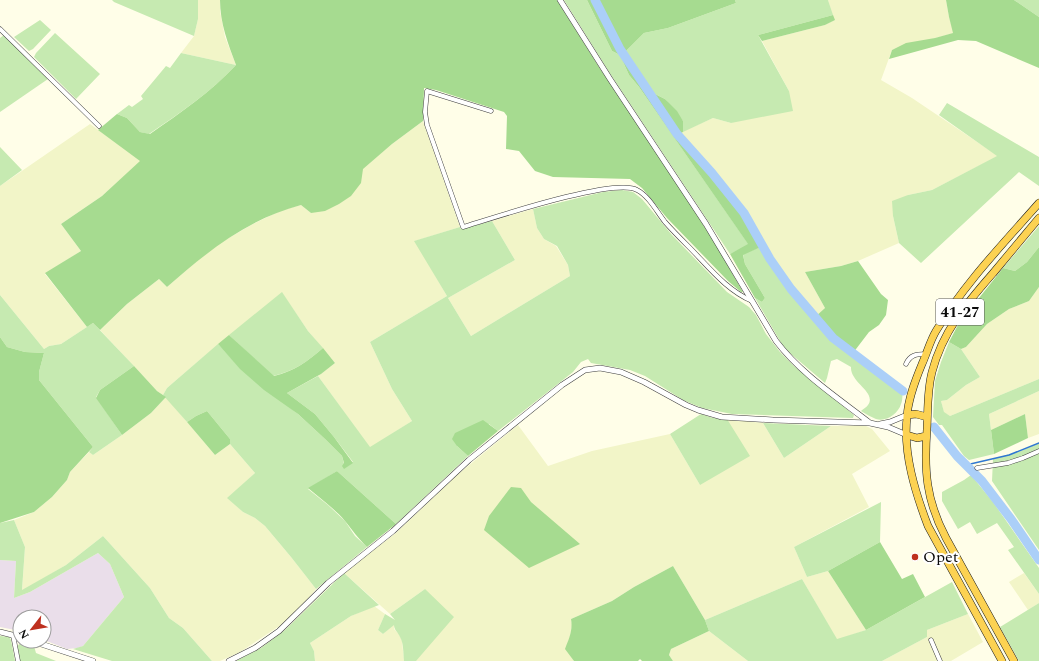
<svg xmlns="http://www.w3.org/2000/svg" width="1039" height="661" font-family="Spectral,serif">
	<style>
		.industrial { fill: #eadeea }
		.farmland { fill: #f2f5c8 }
		.green { fill: #c6eab1 }
		.forest { fill: #a6db90 }
		.lines { fill: none; stroke-linecap: round; stroke-linejoin: round }
		.stream { stroke: #2f77d1; stroke-width: 1.5 }
		.river { stroke: #abcff8; stroke-width: 9 }
		.minor-casing { stroke: #3d3d3d; stroke-width: 5 }
		.tertiary-casing { stroke: #3d3d3d; stroke-width: 6 }
		.trunk-casing { stroke: #1b1b1b; stroke-width: 8 }
		.minor { stroke: #fff; stroke-width: 4 }
		.tertiary { stroke: #fff; stroke-width: 5 }
		.trunk { stroke: #fcd252; stroke-width: 7 }
		.poi-dot { fill: #be301f; stroke: #fff; stroke-width: 1.5 }
		.labels { text-anchor: middle; dominant-baseline: central; stroke-width: 4; stroke-linejoin: round; paint-order: stroke }
		.shield { fill: #fff; stroke: #545454; stroke-width: 1 }
		.shield-label { font-size: 15px; font-weight: bold; fill: #0a0a0a }
		.poi-label { font-size: 16px; fill: #0a0a0a; stroke: #fff; text-anchor: start }
	</style>
	<rect width="100%" height="100%" fill="#fffee8"/>
	<!-- industrial -->
	<path class="industrial" d="M98,553L110,564L124,597L83,646L78,648L67,649L44,640V617H20V631L0,627V560L16,561L14,598L30,592Z"/>
	<!-- farmland -->
	<path class="farmland" d="M198,0H220V11L225,37L236,65L181,53L194,36L198,19Z
		M828,0H946L949,17L954,33L892,50L881,80L912,98L998,156L932,190L908,195L893,216L899,243L858,261L841,266L805,272L825,308L815,317L791,289L770,259L744,213L712,173L677,134L713,118L731,123L789,91L762,41L825,25L834,20Z
		M423,121L460,227L415,241L447,296L370,342L392,389L412,421L370,448L318,376L335,363L308,331L282,293L202,358L167,388L163,395L157,391L100,330L127,304L159,279L167,287L199,259L220,243L253,224L282,210L301,205L311,213L360,183L362,169L392,144Z
		M90,124L141,161L102,196L61,224L81,251L45,274L87,327L61,344L49,346L44,349L0,295V186Z
		M533,209L537,228L544,239L556,246L568,265L570,276L471,336L448,298L515,260L492,221Z
		M1039,287V379L950,416L944,413L941,401L947,400L966,385L980,377L961,349L966,347L987,324L1009,309L1029,301Z
		M1039,391V434L1028,438L1025,414L991,430L989,414Z
		M166,397L215,455L230,444L255,473L228,498L243,512L255,518L265,526L291,557L316,589L302,606L281,625L240,652L220,661H212L183,628L169,618L150,588L103,536L66,565L22,591L25,547L14,520L34,512L52,497L67,480L70,472L89,452L93,455L122,435L151,413Z
		M727,419L763,423L784,458L831,426H866L872,429L890,451L852,474L869,507L794,547L807,577L828,571L866,630L837,640L802,579L705,620L673,566L634,587L612,601L571,619L572,625L570,637L566,649L574,661H416L425,589L390,614L344,573L396,533L456,476L518,425L548,466L592,451L670,434L700,485Z
		M1024,573L1039,594V603L1028,610L1009,582Z
		M374,606L385,614L378,630L383,634L394,624V629L399,634L402,641L404,661H315L314,651L310,643L351,616Z
		M968,614L983,642L951,661H882L927,637V630Z
		M709,631L748,661H673L669,655L671,649Z"/>
	<!-- green -->
	<path class="green" d="M112,0H198V19L194,36L114,2Z
		M564,0H587L612,51L620,55L629,75L639,87L749,245L730,254L609,72Z
		M735,0H828L833,15L758,35L789,91L793,111L731,123L713,118L683,132V121L665,99L655,94L626,51L644,33L668,28L736,3Z
		M1014,0H1039V17Z
		M40,20L51,30L33,49L29,51L14,37Z
		M55,33L100,74L76,99L34,57L36,53Z
		M4,35L48,79L0,112V38Z
		M181,53L236,65C211,92 180,113 149,134L140,132L127,118L117,114L129,105L132,107L143,99L141,96L166,66L170,68Z
		M947,103L1039,157V186L1019,172L921,263L899,243L893,216L892,201L908,195L932,190L997,156L939,115Z
		M0,147L22,170L0,186Z
		M622,190L633,192L642,199L672,235L727,292L749,307L756,315L766,334L780,352L794,366L854,415L853,418L732,414L702,408L683,400L645,376L630,370L591,363L588,359L581,362L573,372L498,431L489,424L457,446L468,456L396,524L337,471L308,489L328,505L345,521L355,536L367,547L316,589L291,557L265,526L255,518L243,512L227,498L255,473L230,444V439L207,411L196,416L187,422L163,395L167,388L218,344L240,368L298,414L325,439L342,456L344,464L353,462L334,437L315,414L287,393L318,376L370,447L412,421L392,389L370,342L447,296L414,241L460,227L461,229L492,221L515,260L448,298L471,336L570,276L568,265L557,246L544,239L537,228L533,209L603,192Z
		M1039,226V247L1027,262L1015,271L1003,268Z
		M763,246L791,289L833,338L903,391C902,395 903,400 901,404C898,414 886,422 876,419C871,417 866,414 861,411C863,409 867,407 868,405C877,392 850,383 851,367L837,359L831,361L827,378L825,383L784,348L755,298L762,302L765,298L745,264L743,254Z
		M282,292L308,331L323,348C307,362 294,371 273,376L229,335Z
		M0,295L44,349L49,346L61,344L93,323L134,366L100,390L96,397L122,435L93,455L89,452L93,447L39,380V372L44,353L25,352L7,347L0,337Z
		M949,342L961,349L980,377L966,385L947,400L941,401L944,412L950,416L1039,379V391L989,414L994,454L969,460L964,456L942,425H939L933,417L935,381L941,362Z
		M701,414L713,418L727,419L750,456L700,485L670,434Z
		M763,423L831,426L784,458Z
		M1039,443V550L992,481L993,459L1021,451Z
		M971,475L993,502L1039,568V594L1008,550L1014,547L997,523L977,534L970,522L958,529L942,501V492L964,480Z
		M881,502L880,542L828,571L807,577L794,547Z
		M14,520L25,547L22,590L66,565L103,536L150,588L169,618L183,628L212,661H112L73,649L83,646L124,597L110,564L98,553L30,592L14,598L16,561L0,560V523Z
		M344,573L379,605L351,616L310,643L314,651L315,661H236L261,648L285,630Z
		M802,579L837,639L866,630L952,582L968,614L927,630V637L882,661H748L709,631L705,620Z
		M425,589L454,617L416,661H404C403,653 404,644 400,637C398,632 394,630 394,625L383,634L378,630L385,614L395,620L390,614Z
		M1039,603V661H1019L1000,627Z
		M0,636L9,637L11,640L15,661H0Z
		M20,643H25L34,646L36,653L56,661H20L17,647Z"/>
	<!-- forest -->
	<path class="forest" d="M220,0H557L599,67L691,205L720,252L743,292H741L728,281L667,218L642,188L630,179L553,177L535,171L519,151L506,149L507,116L504,112L436,90L424,88L423,121L392,144L363,169L361,183L351,196L339,204L325,211L311,213L301,205C248,219 208,251 167,287L159,279L127,304L100,330L93,323L87,327L45,273L81,251L61,224L102,196L140,161L98,130L117,114L127,118L140,132L150,134C180,113 211,92 236,65C228,44 220,23 220,0Z
		M587,0H735L736,3L668,28L644,33L626,51L655,94L665,99L677,111L683,121V132L677,135L744,213L763,246L743,255L745,264L765,298L762,302L755,298L730,254L748,244L639,87L629,75L620,55L612,51Z
		M946,0H1014L1039,17V68L976,41L958,40L889,59L892,50L906,43L935,38L953,33L949,17Z
		M833,15L835,20L825,25L762,41L758,35Z
		M1039,247V287L1029,301L1009,309L987,324L966,347L961,349L949,342L959,323L1003,268L1015,271L1027,262Z
		M858,261L881,294L888,300L886,315L879,325L869,332L853,353L833,338L815,317L825,308L805,272L841,266Z
		M229,335L274,376C294,371 307,362 323,348L335,363L321,374L287,393L315,414L334,437L353,463L344,469L342,466L344,463L342,456L325,439L298,414L264,390L240,369L218,344Z
		M0,337L7,347L25,352L44,353L39,372V380L93,447L70,472L67,480L52,497L34,512L0,523Z
		M134,366L157,391L166,397L151,413L122,435L96,398L100,390Z
		M207,411L230,439V444L215,455L187,422L196,416Z
		M1025,414L1028,438L994,454L991,430Z
		M483,420L498,431L468,456L457,446L452,439L455,433Z
		M337,471L396,524L367,547C358,538 353,531 345,521C335,509 321,499 308,488Z
		M511,487L521,488L531,502L580,544L529,568L484,530L489,516Z
		M880,542L902,579L913,574L925,597L866,630L828,571Z
		M673,566L705,620L709,631L671,649L669,655L673,661H642L640,659L638,661H574L565,649C569,639 573,630 571,619L612,601L634,587Z"/>
	<g class="lines">
		<!-- stream -->
		<path class="stream" d="M966,465L1009,455L1039,443"/>
		<!-- river -->
		<path class="river" d="M595,0L620,49L677,134L712,173L744,213L770,259L791,289L833,338L903,391
			M934,427L957,456L982,481L1011,519L1039,560"/>
		<!-- minor casing -->
		<g class="minor-casing">
			<path id="minor" d="M0,29L99,126
				M491,111L427,91L425,112L427,125L463,227C493,218 615,177 637,190C649,196 657,212 665,222C672,230 680,238 688,246C708,266 726,290 752,301
				M906,364C910,355 916,354 926,354
				M977,468L1008,463L1023,458L1039,451
				M13,635L18,661
				M931,640L940,661"/>
		</g>
		<!-- tertiary casing -->
		<g class="tertiary-casing">
			<path id="tertiary" d="M560,0L610,79L706,224L776,341C801,374 838,398 870,423
				M880,424L890,422L907,415
				M0,632L20,637
				M32,641L93,661
				M229,661L255,648L279,631L328,583L393,531L469,460L562,385L585,370L600,368L621,372L644,382L686,405L698,410L722,417L773,420L870,423L888,427L907,435"/>
		</g>
		<!-- trunk casing -->
		<g class="trunk-casing">
			<path id="trunk" d="M907,415L916,414L927,417
				M907,435L917,438L926,436
				M1002,661L928,526C915,492 903,453 907,417C908,399 915,381 922,364C927,353 930,341 936,331C964,284 1003,244 1039,203
				M1014,661L946,538C926,500 924,471 927,429C928,410 927,391 932,372C943,330 967,303 994,272C1009,254 1024,236 1039,218"/>
		</g>
		<!-- minor -->
		<use href="#minor" class="minor"/>
		<!-- tertiary -->
		<use href="#tertiary" class="tertiary"/>
		<!-- trunk -->
		<use href="#trunk" class="trunk"/>
	</g>
	<!-- markers -->
	<circle class="poi-dot" cx="915" cy="557" r="4"/>
	<g class="labels">
		<!-- shield labels -->
		<rect class="shield" x="936" y="299" width="48" height="26" rx="3"/>
		<g class="shield-label">
			<text x="960" y="312">41-27</text>
		</g>
		<!-- poi labels -->
		<g class="poi-label">
			<text x="923" y="557">Opet</text>
		</g>
	</g>
	<!-- north arrow -->
	<g transform="translate(32 629) rotate(239)"><circle r="19" fill="#ffffff" stroke="#9d9d9d"/>
	<path d="M0-3L7 15L0 10L-7 15Z" fill="#be301f"/>
	<text y="-6" font-size="11" font-weight="bold" text-anchor="middle" fill="#0a0a0a">N</text>
	</g>
</svg>
